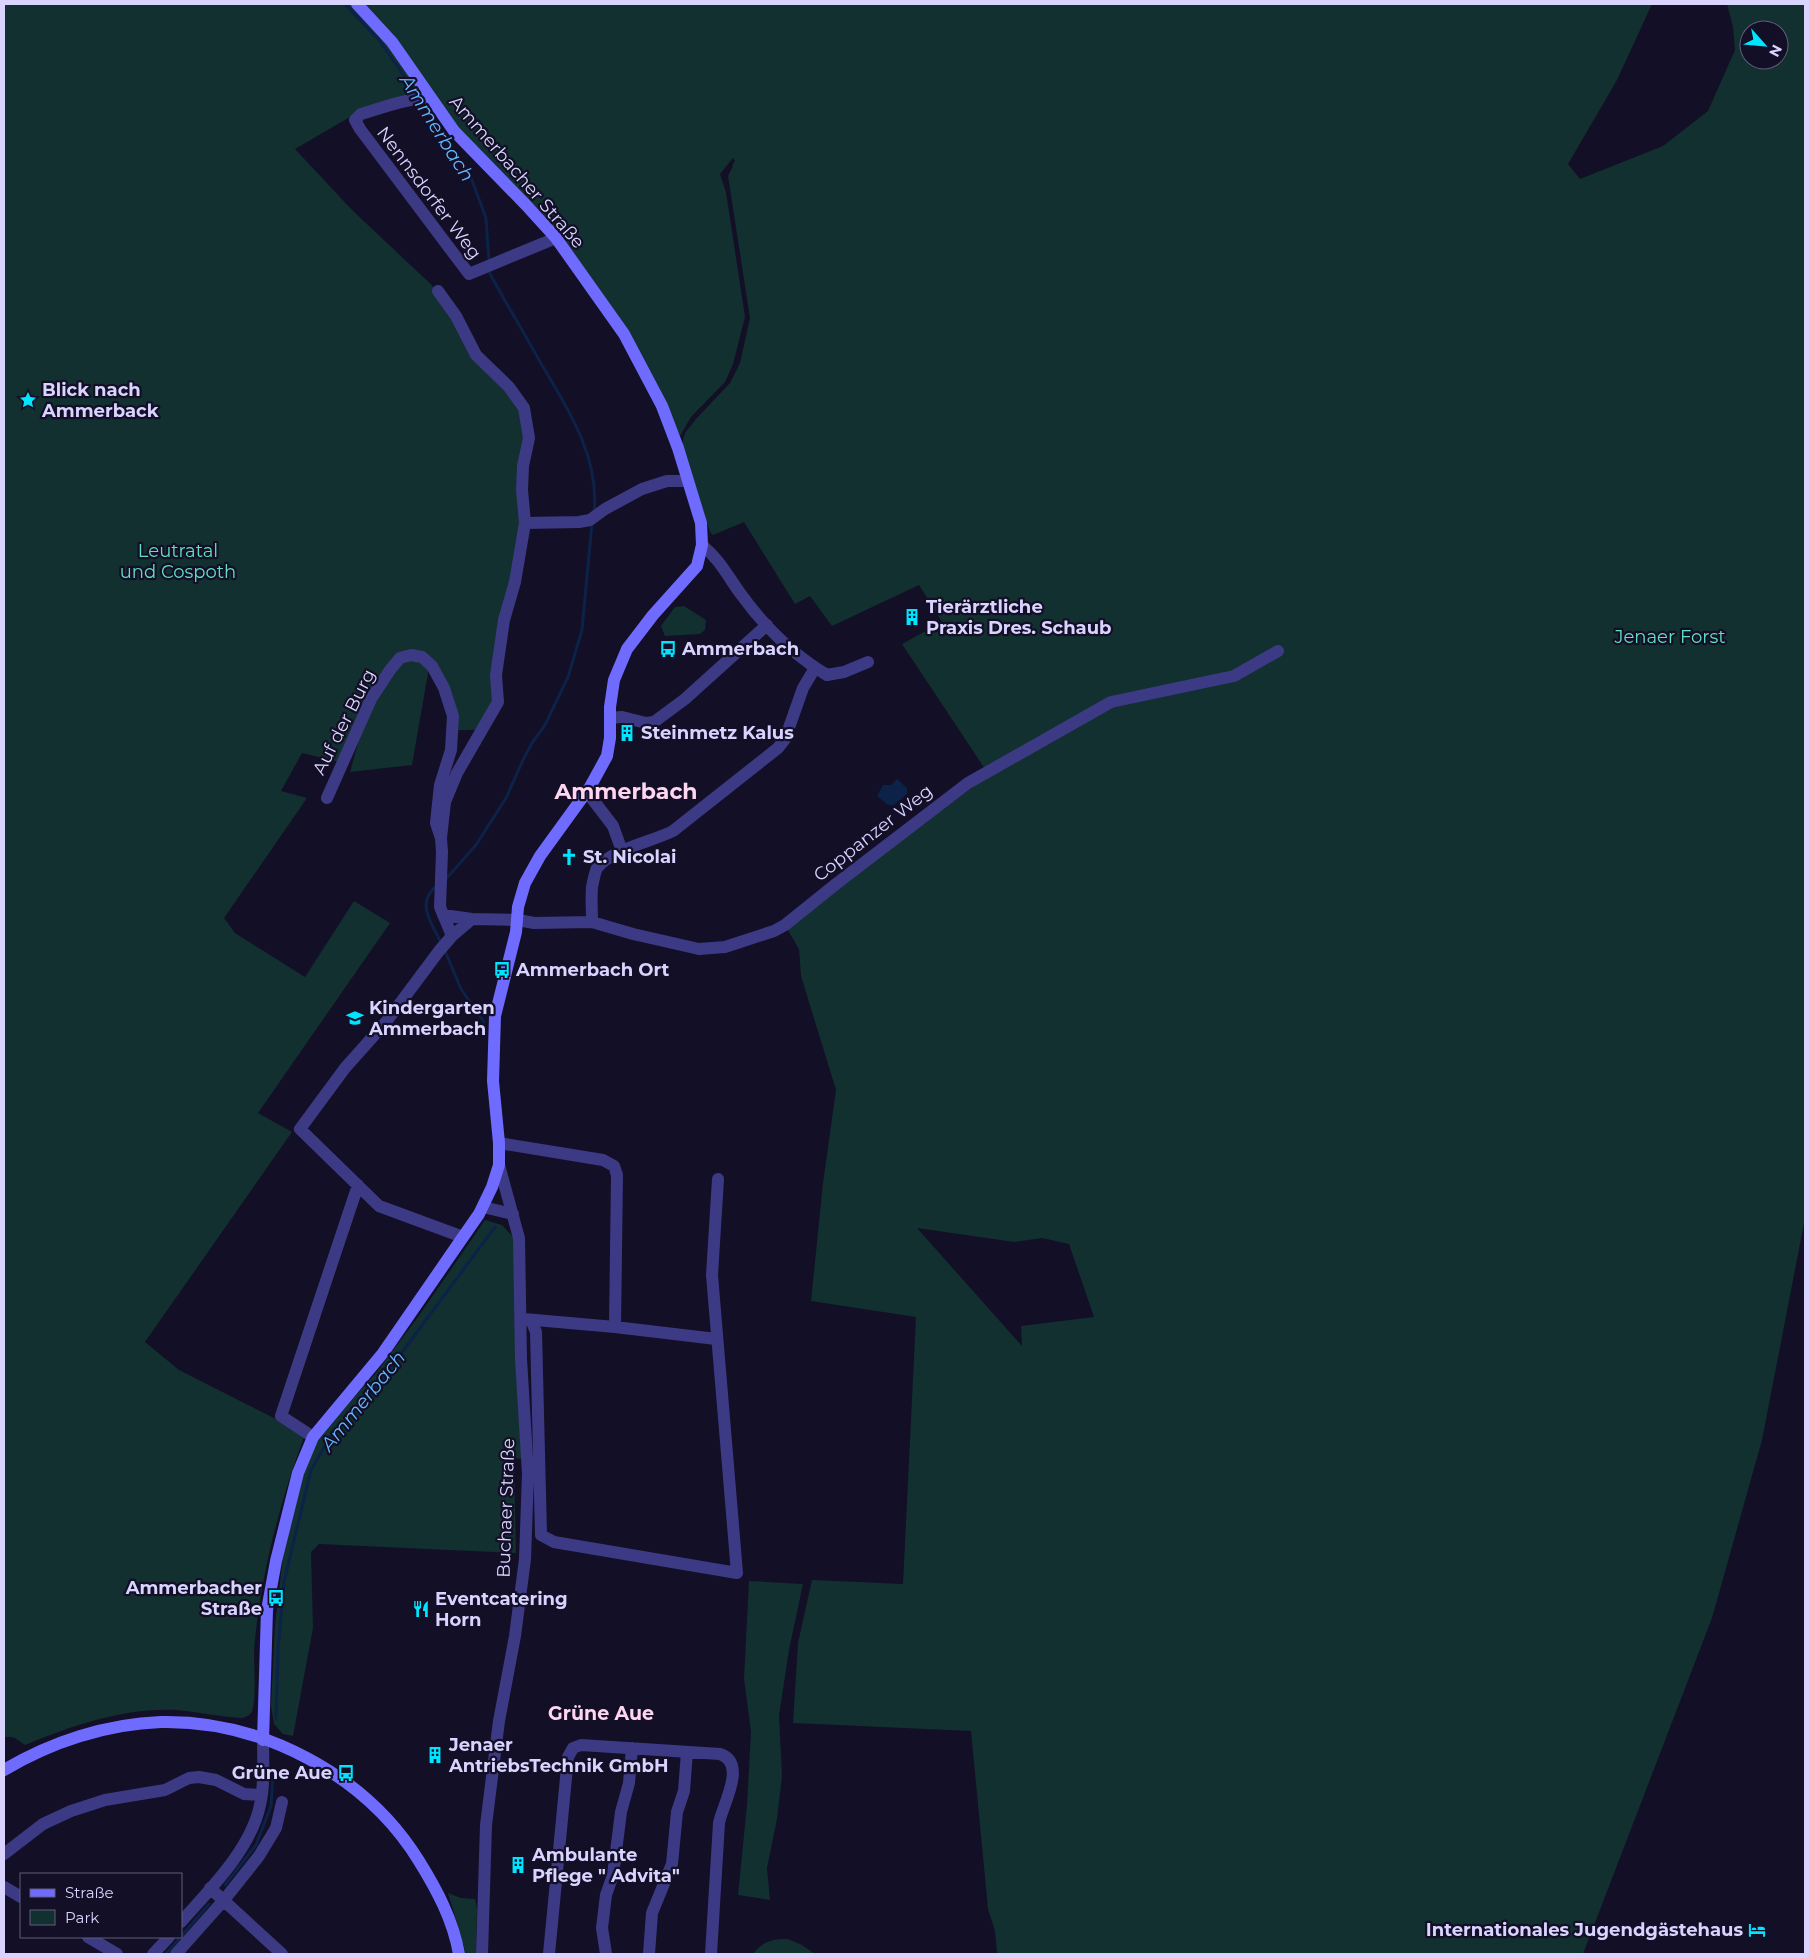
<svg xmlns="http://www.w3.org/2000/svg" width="1809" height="1958" font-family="Montserrat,sans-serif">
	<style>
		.green { fill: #12302f; fill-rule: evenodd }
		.water { fill: #0c2248 }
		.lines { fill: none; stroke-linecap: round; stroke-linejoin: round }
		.stream { stroke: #0c2248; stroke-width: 3 }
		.street { stroke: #3d3a85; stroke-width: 12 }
		.secondary { stroke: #6f6bff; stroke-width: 12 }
		.labels { text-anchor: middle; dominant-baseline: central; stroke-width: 4.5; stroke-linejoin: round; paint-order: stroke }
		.street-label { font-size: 18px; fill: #d9d4ff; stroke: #130f26 }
		.poi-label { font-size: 18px; font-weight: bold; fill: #d9d4ff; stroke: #130f26; text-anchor: start }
		.park-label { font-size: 18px; fill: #5fe0c0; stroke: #130f26 }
		.water-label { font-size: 19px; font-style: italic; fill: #62b6ff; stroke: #130f26 }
		.neighbourhood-label { font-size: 19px; font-weight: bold; fill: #ffd6f0; stroke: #130f26 }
		.district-label { font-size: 22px; font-weight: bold; fill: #ffd6f0; stroke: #130f26 }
	</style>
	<rect width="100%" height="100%" fill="#130f26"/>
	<!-- green -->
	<path class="green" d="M4,4H353L389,44L422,94L350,117L295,149L352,210L438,291L524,412L525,523L495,703L475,730H456L430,662L412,765L350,772L377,675L340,762L302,753L281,791L307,798L224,918L235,933L305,977L354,901L390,923L258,1113L292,1132L145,1342L179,1370L278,1420L304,1437C280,1502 262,1570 255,1640C252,1663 258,1689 252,1712L248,1716L242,1718C220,1717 199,1712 177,1710C123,1708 74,1725 25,1745C18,1740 12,1734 4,1738Z
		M364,4H1652L1617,80L1568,164L1580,179L1663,146L1708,111L1735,50L1733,27L1727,4H1805V1218L1762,1440L1712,1618L1583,1954H997L995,1931L988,1909L971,1731L793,1723L798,1643L812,1580L903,1584L916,1317L811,1301L823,1183L836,1090L801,976L799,949L786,927L989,775L902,644L942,622L919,585L832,626L810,596L795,604L744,522L713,535L710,532L682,444L685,433L696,419L730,383L740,363L750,318L728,176L733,166L732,165L735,161L733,158L720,174L726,192L745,317L733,364L725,382L691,417L680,436L628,332L458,130ZM1749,30H1779V60H1749ZM917,1228L1014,1242L1042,1238L1069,1244L1094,1317L1021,1326L1022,1346Z
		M684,606L706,620L705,630L700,634L665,636L661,626L675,607Z
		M485,1220L502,1225L514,1238L522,1459L514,1458L516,1553L319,1544L311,1552L313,1628L293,1736L283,1734L274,1724L271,1706L275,1625L284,1548L302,1479L317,1438L376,1373L418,1317Z
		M749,1581L803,1584L789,1650L779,1716L782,1776L777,1819L767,1868L770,1900L738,1895L747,1805L751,1732L744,1679Z
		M448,1893L461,1898L475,1899L477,1909L476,1951L478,1954H466Z
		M788,1939L802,1945L815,1954H753C763,1941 772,1939 788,1939Z"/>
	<!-- water -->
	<path class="water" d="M897,779L907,788V794L894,805H888L877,796L883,785H891Z"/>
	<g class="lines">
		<!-- stream -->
		<path class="stream" d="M345,4L379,40L418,96
			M423,104L470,175L486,218L489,262
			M489,269L490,274C506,303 523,331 539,360C566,406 600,456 594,512
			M445,880L476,845L506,798L523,760L532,743L545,725L568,677L582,630L592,523
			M438,885C414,903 432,922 441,943
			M445,951L461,989L484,1022
			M276,1719L278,1649L284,1582L311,1470L330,1437L374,1390L495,1227
			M225,1885L256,1845L271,1806L273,1774
			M166,1954L209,1904"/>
		<!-- street -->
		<path class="street" d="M431,99C408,97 382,108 361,114L355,120L360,129L469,274L556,238
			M438,291L456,316L476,355L509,387L524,408L529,438L523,466L522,490L525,523L515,582L504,620L496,675L498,702L457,773L445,802L441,838
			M525,523L579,522L590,520L605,509L642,489L667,481H687
			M702,545C720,560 727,575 740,593C763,625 794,655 827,675L844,672L868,662
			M610,718L622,717L646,723L654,722L685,699L767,625
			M587,792L613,826L622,851
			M327,798L371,699L390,670L400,658L411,655L422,657L432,666L444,688L453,716L451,750L440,785L436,823L441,838L442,852L440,907L452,936
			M443,915L472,919L518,920L534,923L592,922L633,934L699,949L725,947L774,931L785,925L836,884L968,783L1111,702L1234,676L1278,651
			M592,922C592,910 591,898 592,887C593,882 595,872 597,868C612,849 651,842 673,831L778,748L785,739L803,688L815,668
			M499,1143L603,1160L614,1166L617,1175L615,1327L524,1319
			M483,1207L513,1214
			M463,1237L379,1206L300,1129L345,1068L386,1022L439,951L452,936L472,919
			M531,1320L536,1332L541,1535L554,1542L737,1573L712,1275L718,1179
			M615,1327L716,1339
			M313,1437L281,1416L358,1185
			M4,1854L43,1824L71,1811L105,1800L165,1790L189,1778L199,1777L216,1780L244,1794L262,1795
			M4,1887L21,1897
			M210,1888L282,1954
			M181,1922C210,1889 251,1849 260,1805C265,1784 263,1761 263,1740
			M88,1937L117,1954
			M153,1954L169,1937
			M176,1954L224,1900L259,1856L276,1828L282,1802
			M482,1954L486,1825L499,1721L515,1636L525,1559L528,1474L521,1359L519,1238L499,1165
			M549,1954L568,1757L573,1748L581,1745L720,1754C748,1763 722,1806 719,1823L711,1954
			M606,1954L602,1928L606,1895L613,1875L621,1812L629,1783L632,1748
			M649,1954L652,1913L672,1864L677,1812L684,1791L687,1752"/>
		<!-- secondary -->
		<path class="secondary" d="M263,1740L267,1610L276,1561L298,1473L313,1437L383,1353L463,1237L479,1214L492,1187L499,1165V1143L493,1081L495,1016L516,932L518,907L525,883L540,856L590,787L607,756L610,738V707L614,680L627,649L653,615L697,566L702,545L701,523L678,448L662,406L624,334L556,238L526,205L454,131L392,42L357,4
			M4,1770C51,1742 106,1724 161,1722C262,1720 366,1775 419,1861C437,1890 453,1920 459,1954"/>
	</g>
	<!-- icons -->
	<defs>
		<g id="sight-bare" transform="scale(1.35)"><path d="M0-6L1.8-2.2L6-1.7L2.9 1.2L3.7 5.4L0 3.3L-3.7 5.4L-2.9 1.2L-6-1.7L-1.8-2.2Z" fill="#00e5ff" stroke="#130f26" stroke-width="2.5" paint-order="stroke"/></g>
		<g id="building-bare" transform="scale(1.35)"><path d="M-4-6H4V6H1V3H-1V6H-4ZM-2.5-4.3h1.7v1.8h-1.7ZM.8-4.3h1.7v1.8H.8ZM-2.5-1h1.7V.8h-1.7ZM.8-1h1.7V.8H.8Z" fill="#00e5ff" stroke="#130f26" stroke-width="2.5" paint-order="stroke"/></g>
		<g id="bus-bare" transform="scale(1.35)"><path d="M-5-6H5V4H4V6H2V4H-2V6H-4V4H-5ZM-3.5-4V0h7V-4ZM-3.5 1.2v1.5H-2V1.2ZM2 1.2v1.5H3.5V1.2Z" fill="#00e5ff" stroke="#130f26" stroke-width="2.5" paint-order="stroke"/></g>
		<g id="church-bare" transform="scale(1.35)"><path d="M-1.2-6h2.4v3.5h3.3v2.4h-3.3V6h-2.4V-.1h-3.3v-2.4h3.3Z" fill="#00e5ff" stroke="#130f26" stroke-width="2.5" paint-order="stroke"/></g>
		<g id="school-bare" transform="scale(1.35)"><path d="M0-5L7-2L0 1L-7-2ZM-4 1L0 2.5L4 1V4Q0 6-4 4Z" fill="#00e5ff" stroke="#130f26" stroke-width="2.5" paint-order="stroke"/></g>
		<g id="restaurant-bare" transform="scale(1.35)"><path d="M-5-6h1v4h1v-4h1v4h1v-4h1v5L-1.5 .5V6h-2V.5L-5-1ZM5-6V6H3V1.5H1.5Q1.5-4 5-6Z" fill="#00e5ff" stroke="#130f26" stroke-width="2.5" paint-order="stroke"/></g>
		<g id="hotel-bare" transform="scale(1.35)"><path d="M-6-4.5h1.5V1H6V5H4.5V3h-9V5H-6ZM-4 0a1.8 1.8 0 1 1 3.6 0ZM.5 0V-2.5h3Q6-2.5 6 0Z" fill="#00e5ff" stroke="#130f26" stroke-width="2.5" paint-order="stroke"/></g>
	</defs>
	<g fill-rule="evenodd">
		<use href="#sight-bare" x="28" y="400"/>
		<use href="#building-bare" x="912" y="617"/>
		<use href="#bus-bare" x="668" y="649"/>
		<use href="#building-bare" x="627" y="733"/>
		<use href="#church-bare" x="569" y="857"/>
		<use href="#bus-bare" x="502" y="970"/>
		<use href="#school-bare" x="355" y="1018"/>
		<use href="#bus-bare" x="276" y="1598"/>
		<use href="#restaurant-bare" x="421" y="1609"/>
		<use href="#building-bare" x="435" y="1755"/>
		<use href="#bus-bare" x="346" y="1773"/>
		<use href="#building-bare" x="518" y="1865"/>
		<use href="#hotel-bare" x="1757" y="1930"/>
	</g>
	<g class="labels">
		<!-- street labels -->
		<g class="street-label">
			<text transform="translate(517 172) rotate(49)">Ammerbacher Straße</text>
			<text transform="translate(429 193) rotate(53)">Nennsdorfer Weg</text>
			<text transform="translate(344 722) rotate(-63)">Auf der Burg</text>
			<text transform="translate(873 833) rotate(-38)">Coppanzer Weg</text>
			<text transform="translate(506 1508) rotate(-88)">Buchaer Straße</text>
		</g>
		<!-- poi labels -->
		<g class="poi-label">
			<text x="42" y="390">Blick nach<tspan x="42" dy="21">Ammerback</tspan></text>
			<text x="926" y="607">Tierärztliche<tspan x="926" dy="21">Praxis Dres. Schaub</tspan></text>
			<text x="682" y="649">Ammerbach</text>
			<text x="641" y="733">Steinmetz Kalus</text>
			<text x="583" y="857">St. Nicolai</text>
			<text x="516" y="970">Ammerbach Ort</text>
			<text x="369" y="1008">Kindergarten<tspan x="369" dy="21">Ammerbach</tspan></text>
			<text x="262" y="1588" text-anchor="end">Ammerbacher<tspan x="262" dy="21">Straße</tspan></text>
			<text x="435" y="1599">Eventcatering<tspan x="435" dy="21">Horn</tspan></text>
			<text x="449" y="1745">Jenaer<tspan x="449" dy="21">AntriebsTechnik GmbH</tspan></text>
			<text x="332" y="1773" text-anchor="end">Grüne Aue</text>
			<text x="532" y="1855">Ambulante<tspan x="532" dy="21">Pflege " Advita"</tspan></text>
			<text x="1743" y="1930" text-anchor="end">Internationales Jugendgästehaus</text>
		</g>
		<!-- park labels -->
		<g class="park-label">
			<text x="178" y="551">Leutratal<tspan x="178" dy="21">und Cospoth</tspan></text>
			<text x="1670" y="637">Jenaer Forst</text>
		</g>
		<!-- water labels -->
		<g class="water-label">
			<text transform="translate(437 128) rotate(58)">Ammerbach</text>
			<text transform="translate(363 1401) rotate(-51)">Ammerbach</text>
		</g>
		<!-- neighbourhood labels -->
		<g class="neighbourhood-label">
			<text x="601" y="1713">Grüne Aue</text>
		</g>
		<!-- district labels -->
		<g class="district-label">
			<text x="626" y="791">Ammerbach</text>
		</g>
	</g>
	<!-- border -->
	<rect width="1809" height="1958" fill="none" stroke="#d9d4ff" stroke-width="10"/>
	<!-- legend -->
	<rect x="20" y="1873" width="162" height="65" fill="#130f26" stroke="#625e7d"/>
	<rect x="30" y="1889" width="25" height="8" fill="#6f6bff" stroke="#625e7d"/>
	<text x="65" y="1898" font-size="15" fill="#d9d4ff">Straße</text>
	<rect x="30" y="1910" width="25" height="15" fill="#12302f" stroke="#625e7d"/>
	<text x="65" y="1923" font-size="15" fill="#d9d4ff">Park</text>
	<!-- north arrow -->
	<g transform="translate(1764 45) rotate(117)"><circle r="24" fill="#130f26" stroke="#625e7d"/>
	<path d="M0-4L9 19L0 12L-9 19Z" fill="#00e5ff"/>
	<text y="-8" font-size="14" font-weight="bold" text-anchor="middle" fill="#d9d4ff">N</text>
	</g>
</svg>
